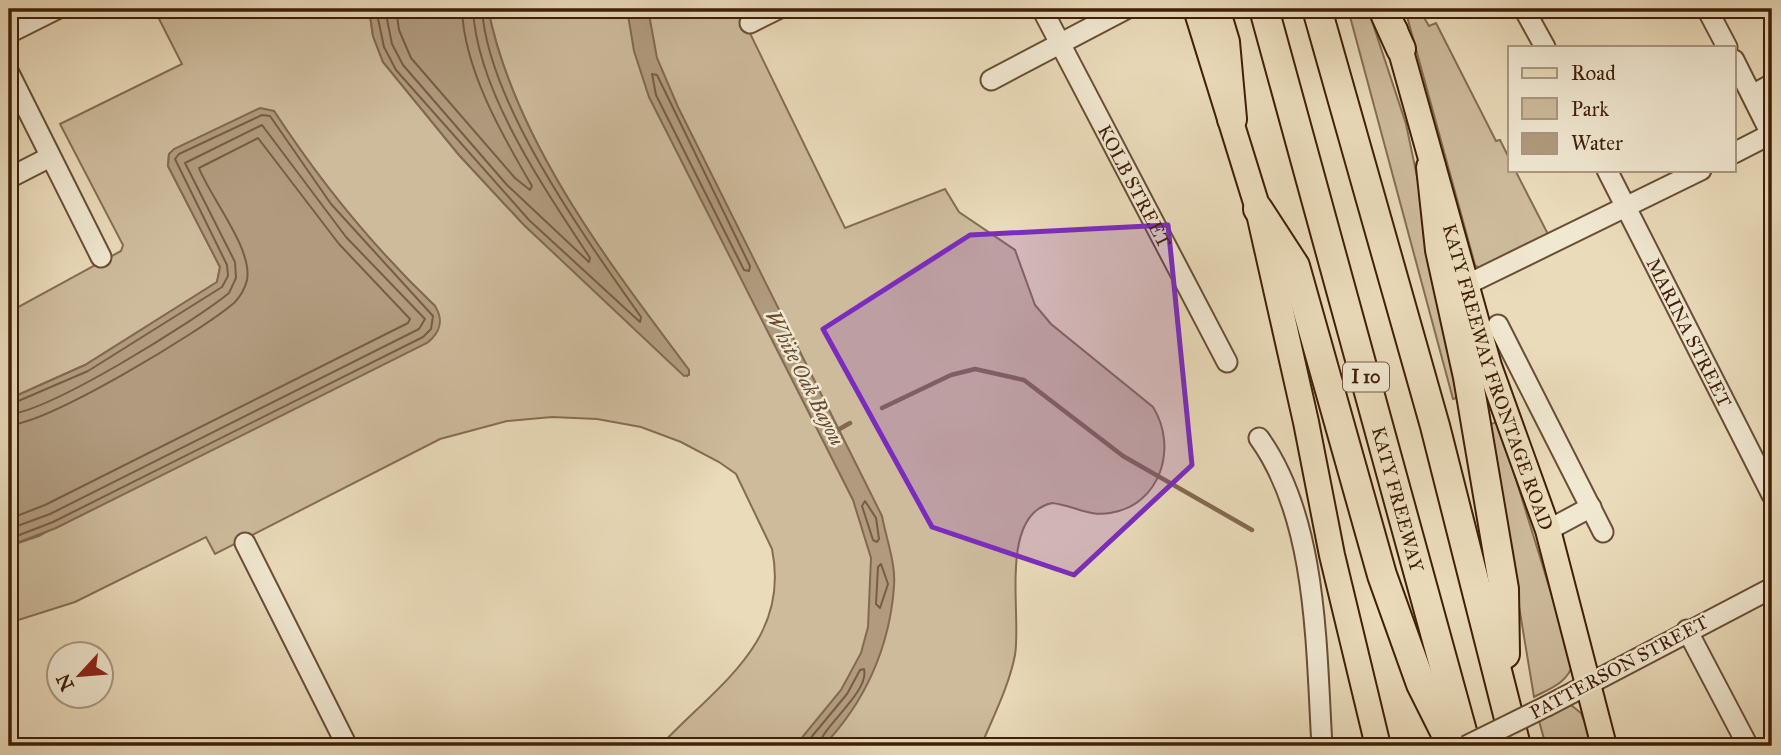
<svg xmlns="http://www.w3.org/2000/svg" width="1781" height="755" font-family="'IM FELL Great Primer',serif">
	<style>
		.green { fill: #cdbb9c; stroke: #866d52; stroke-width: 2 }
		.water { fill: #b09b7e; stroke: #83694f; stroke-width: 2 }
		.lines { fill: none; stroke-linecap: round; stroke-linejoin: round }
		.shore { stroke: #785d44; stroke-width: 2 }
		.stream { stroke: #83694f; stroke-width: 4.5 }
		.minor-casing { stroke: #6a4e35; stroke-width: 23 }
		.major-casing { stroke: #3f1f09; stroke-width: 28 }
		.highway-casing { stroke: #3f1f09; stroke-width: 32 }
		.minor { stroke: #f1e8d2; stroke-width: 19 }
		.major { stroke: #eadbba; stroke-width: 24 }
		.highway { stroke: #eadbba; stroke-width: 28 }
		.minor-bridge-casing { stroke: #6a4e35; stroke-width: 23; stroke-linecap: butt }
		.minor-bridge { stroke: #f1e8d2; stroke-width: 19 }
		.marked { fill: #7b2cbf; fill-opacity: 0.2; stroke: #7b2cbf; stroke-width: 5; stroke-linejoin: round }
		.labels { text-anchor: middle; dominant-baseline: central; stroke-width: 5; stroke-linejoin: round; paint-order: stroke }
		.shield { fill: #f1e8d2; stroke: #745b45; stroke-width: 2 }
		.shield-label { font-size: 18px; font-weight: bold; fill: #3f1f09 }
		.street-label { font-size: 19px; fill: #3f1f09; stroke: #f1e8d2 }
		.water-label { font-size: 21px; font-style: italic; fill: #674a32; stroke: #f1e8d2 }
	</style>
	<rect width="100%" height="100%" fill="#eadbba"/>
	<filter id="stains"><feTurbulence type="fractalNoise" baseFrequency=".00286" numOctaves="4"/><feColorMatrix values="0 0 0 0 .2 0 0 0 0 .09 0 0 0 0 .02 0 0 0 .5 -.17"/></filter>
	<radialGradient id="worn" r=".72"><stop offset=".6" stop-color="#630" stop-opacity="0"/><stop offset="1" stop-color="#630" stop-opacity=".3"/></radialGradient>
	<!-- green -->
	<path class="green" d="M154,9H369L373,36L383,62L459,155L524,225L687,376L689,370C609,263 515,142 488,9H741L743,19L845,228L945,189L959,212L1015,250L1035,305L1051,324L1153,407C1178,447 1161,505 1110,513C1089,517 1072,505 1052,503C998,515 1022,615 1015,655C1009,686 993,717 981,746H660C716,686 791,642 772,549L736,474L719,462L681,442L641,427L597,419L552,417L507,421L440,439L215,554L206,537L75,602L9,623V546L39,536L435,306C373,247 321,183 274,111L169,154L168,166L220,267L217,282L85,365L9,399V312L121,251L123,245L60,124L182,64Z
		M1348,9H1368L1406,124L1463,396L1453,399Z
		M1405,9H1419L1429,26L1436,23L1496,141L1500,140L1510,160V170H1515L1551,240L1479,268L1475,265Z
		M1498,421L1573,664C1567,683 1551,688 1534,697L1489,425Z
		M1571,705L1581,713L1595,746H1546L1539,721Z"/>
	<!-- water -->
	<path class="water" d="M369,9H488C515,142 609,263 689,370V375L684,376L524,225L459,155L383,62L373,36Z
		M627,9H648L657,58L678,107L882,516C886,538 896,564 894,586C890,646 865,703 823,746H795L841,690L861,653L868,627L871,558L853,500L649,97L634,51Z
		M260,108L274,111C321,183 373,247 435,306C444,320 440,333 427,343L56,528L9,546V399L85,365L217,282L220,267L168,166L169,154L174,149Z"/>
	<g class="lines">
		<!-- shore -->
		<path class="shore" d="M376,9L384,47L396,70L529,220L640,322L641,317C586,239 488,104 482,9
			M385,9L392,44L403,65L507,185L589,262L590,258C545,189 477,92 473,9
			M396,9L399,30L411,58L515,178L530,190L532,186C502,135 464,69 462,9
			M652,74L657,75L750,266L749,271L744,270L656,95Z
			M9,405L88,371L222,287L228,276L227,265L175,159L179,154L262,115L270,116L331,204L433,316L431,329L423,337L53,522L9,539
			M9,414C49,412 195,321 229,293L236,278L235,262L185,163L262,125L346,237L425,319L419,329L50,514L9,529
			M9,425C49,423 200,332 234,303C240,297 245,288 247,280C253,249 210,197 199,168L258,138L339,244L410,319L408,323L45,505L9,519
			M865,501L876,518L879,539L877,542L873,540L862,506Z
			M881,564L888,584L880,608L876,604L878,567Z
			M804,746L847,694L860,670L864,669C870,692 821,727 819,746"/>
		<!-- stream -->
		<path class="stream" d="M882,408L951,375L975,369L1024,380L1123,456L1252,530
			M836,431L850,423"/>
		<!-- minor casing -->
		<g class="minor-casing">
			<g id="minor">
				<path id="s1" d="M1042,9L1227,362"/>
				<path d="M1524,9L1545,47"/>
				<path d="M1707,9L1727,47"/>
				<path d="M750,23L778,9"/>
				<path d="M9,33L57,9"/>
				<path d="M1734,60L1772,136"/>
				<path d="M9,73L101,257"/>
				<path d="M991,80L1126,9"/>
				<path d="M1752,95L1772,84"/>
				<path d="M1734,153L1771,134"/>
				<path id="s2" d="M1607,170L1772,495"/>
				<path d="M9,178L50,157"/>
				<path d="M1466,285L1701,170"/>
				<path d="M1498,325L1603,532"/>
				<path d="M1259,438C1318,520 1316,649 1322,746"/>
				<path d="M1548,530L1591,507"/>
				<path d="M245,543L347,746"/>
				<path d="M1687,630L1748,746"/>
				<path d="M1547,706L1772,588"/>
			</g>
		</g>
		<!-- major casing -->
		<g class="major-casing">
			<g id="major">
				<path d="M1196,9L1258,209L1306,422L1332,555L1378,746"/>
				<path id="s3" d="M1395,30L1489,366L1548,530L1604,746"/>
			</g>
		</g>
		<!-- highway casing -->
		<g class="highway-casing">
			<g id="highway">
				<path d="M1215,9L1225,42L1232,119"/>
				<path id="s4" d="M1264,9L1466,746"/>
				<path d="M1317,9L1435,426L1516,746"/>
				<path d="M1383,9L1401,49"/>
				<path d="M1431,167L1440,250L1468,377L1504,589L1505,654"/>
				<path d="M1258,209L1295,266L1382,575L1421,684L1452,746"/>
			</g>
		</g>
		<!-- minor -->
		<use href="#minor" class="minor"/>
		<!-- major -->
		<use href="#major" class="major"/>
		<!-- highway -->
		<use href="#highway" class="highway"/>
		<!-- minor-bridge casing -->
		<g class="minor-bridge-casing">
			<path id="minor-bridge" d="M1466,746L1547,706"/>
		</g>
		<!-- minor-bridge -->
		<use href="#minor-bridge" class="minor-bridge"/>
	</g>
	<!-- marked area -->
	<path class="marked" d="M1168,225L1192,465L1074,575L932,527L823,329L970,235Z"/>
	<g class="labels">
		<!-- shield labels -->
		<rect class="shield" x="1343" y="362.5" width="46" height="29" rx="5"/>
		<g class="shield-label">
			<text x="1366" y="377">I 10</text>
		</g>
		<!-- street labels -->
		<g class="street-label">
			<text stroke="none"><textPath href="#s1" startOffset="200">KOLB STREET</textPath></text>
			<text stroke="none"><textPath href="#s2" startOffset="182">MARINA STREET</textPath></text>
			<text stroke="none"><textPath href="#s3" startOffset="362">KATY FREEWAY FRONTAGE ROAD</textPath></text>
			<text stroke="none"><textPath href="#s4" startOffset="508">KATY FREEWAY</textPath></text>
			<text transform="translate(1619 667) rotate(-28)">PATTERSON STREET</text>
		</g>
		<!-- water labels -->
		<g class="water-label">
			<text transform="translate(805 378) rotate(63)">White Oak Bayou</text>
		</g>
	</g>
	<!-- margin -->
	<rect width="1781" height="755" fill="none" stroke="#eadbba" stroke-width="35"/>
	<rect x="10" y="10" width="1760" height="734" fill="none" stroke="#3f1f09" stroke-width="3.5"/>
	<rect x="18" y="18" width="1746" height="720" fill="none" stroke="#3f1f09" stroke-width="2"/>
	<!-- legend -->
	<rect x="1508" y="46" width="228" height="126" fill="#f1e8d2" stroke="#aa9882" stroke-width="2"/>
	<rect x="1522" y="68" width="35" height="10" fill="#eadbba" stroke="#aa9882" stroke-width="2"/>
	<text x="1571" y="80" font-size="21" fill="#3f1f09">Road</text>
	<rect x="1522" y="98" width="35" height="21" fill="#cdbb9c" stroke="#aa9882" stroke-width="2"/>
	<text x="1571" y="116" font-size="21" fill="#3f1f09">Park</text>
	<rect x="1522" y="133" width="35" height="21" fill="#b09b7e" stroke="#aa9882" stroke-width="2"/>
	<text x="1571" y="150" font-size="21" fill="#3f1f09">Water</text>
	<!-- north arrow -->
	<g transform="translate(80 675) rotate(244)"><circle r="33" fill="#f1e8d2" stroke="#aa9882" stroke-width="2"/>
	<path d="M0-5L12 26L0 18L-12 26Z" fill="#8f2418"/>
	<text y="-10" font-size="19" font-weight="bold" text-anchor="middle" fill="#3f1f09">N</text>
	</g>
	<rect width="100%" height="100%" filter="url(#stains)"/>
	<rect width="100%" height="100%" fill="url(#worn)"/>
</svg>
